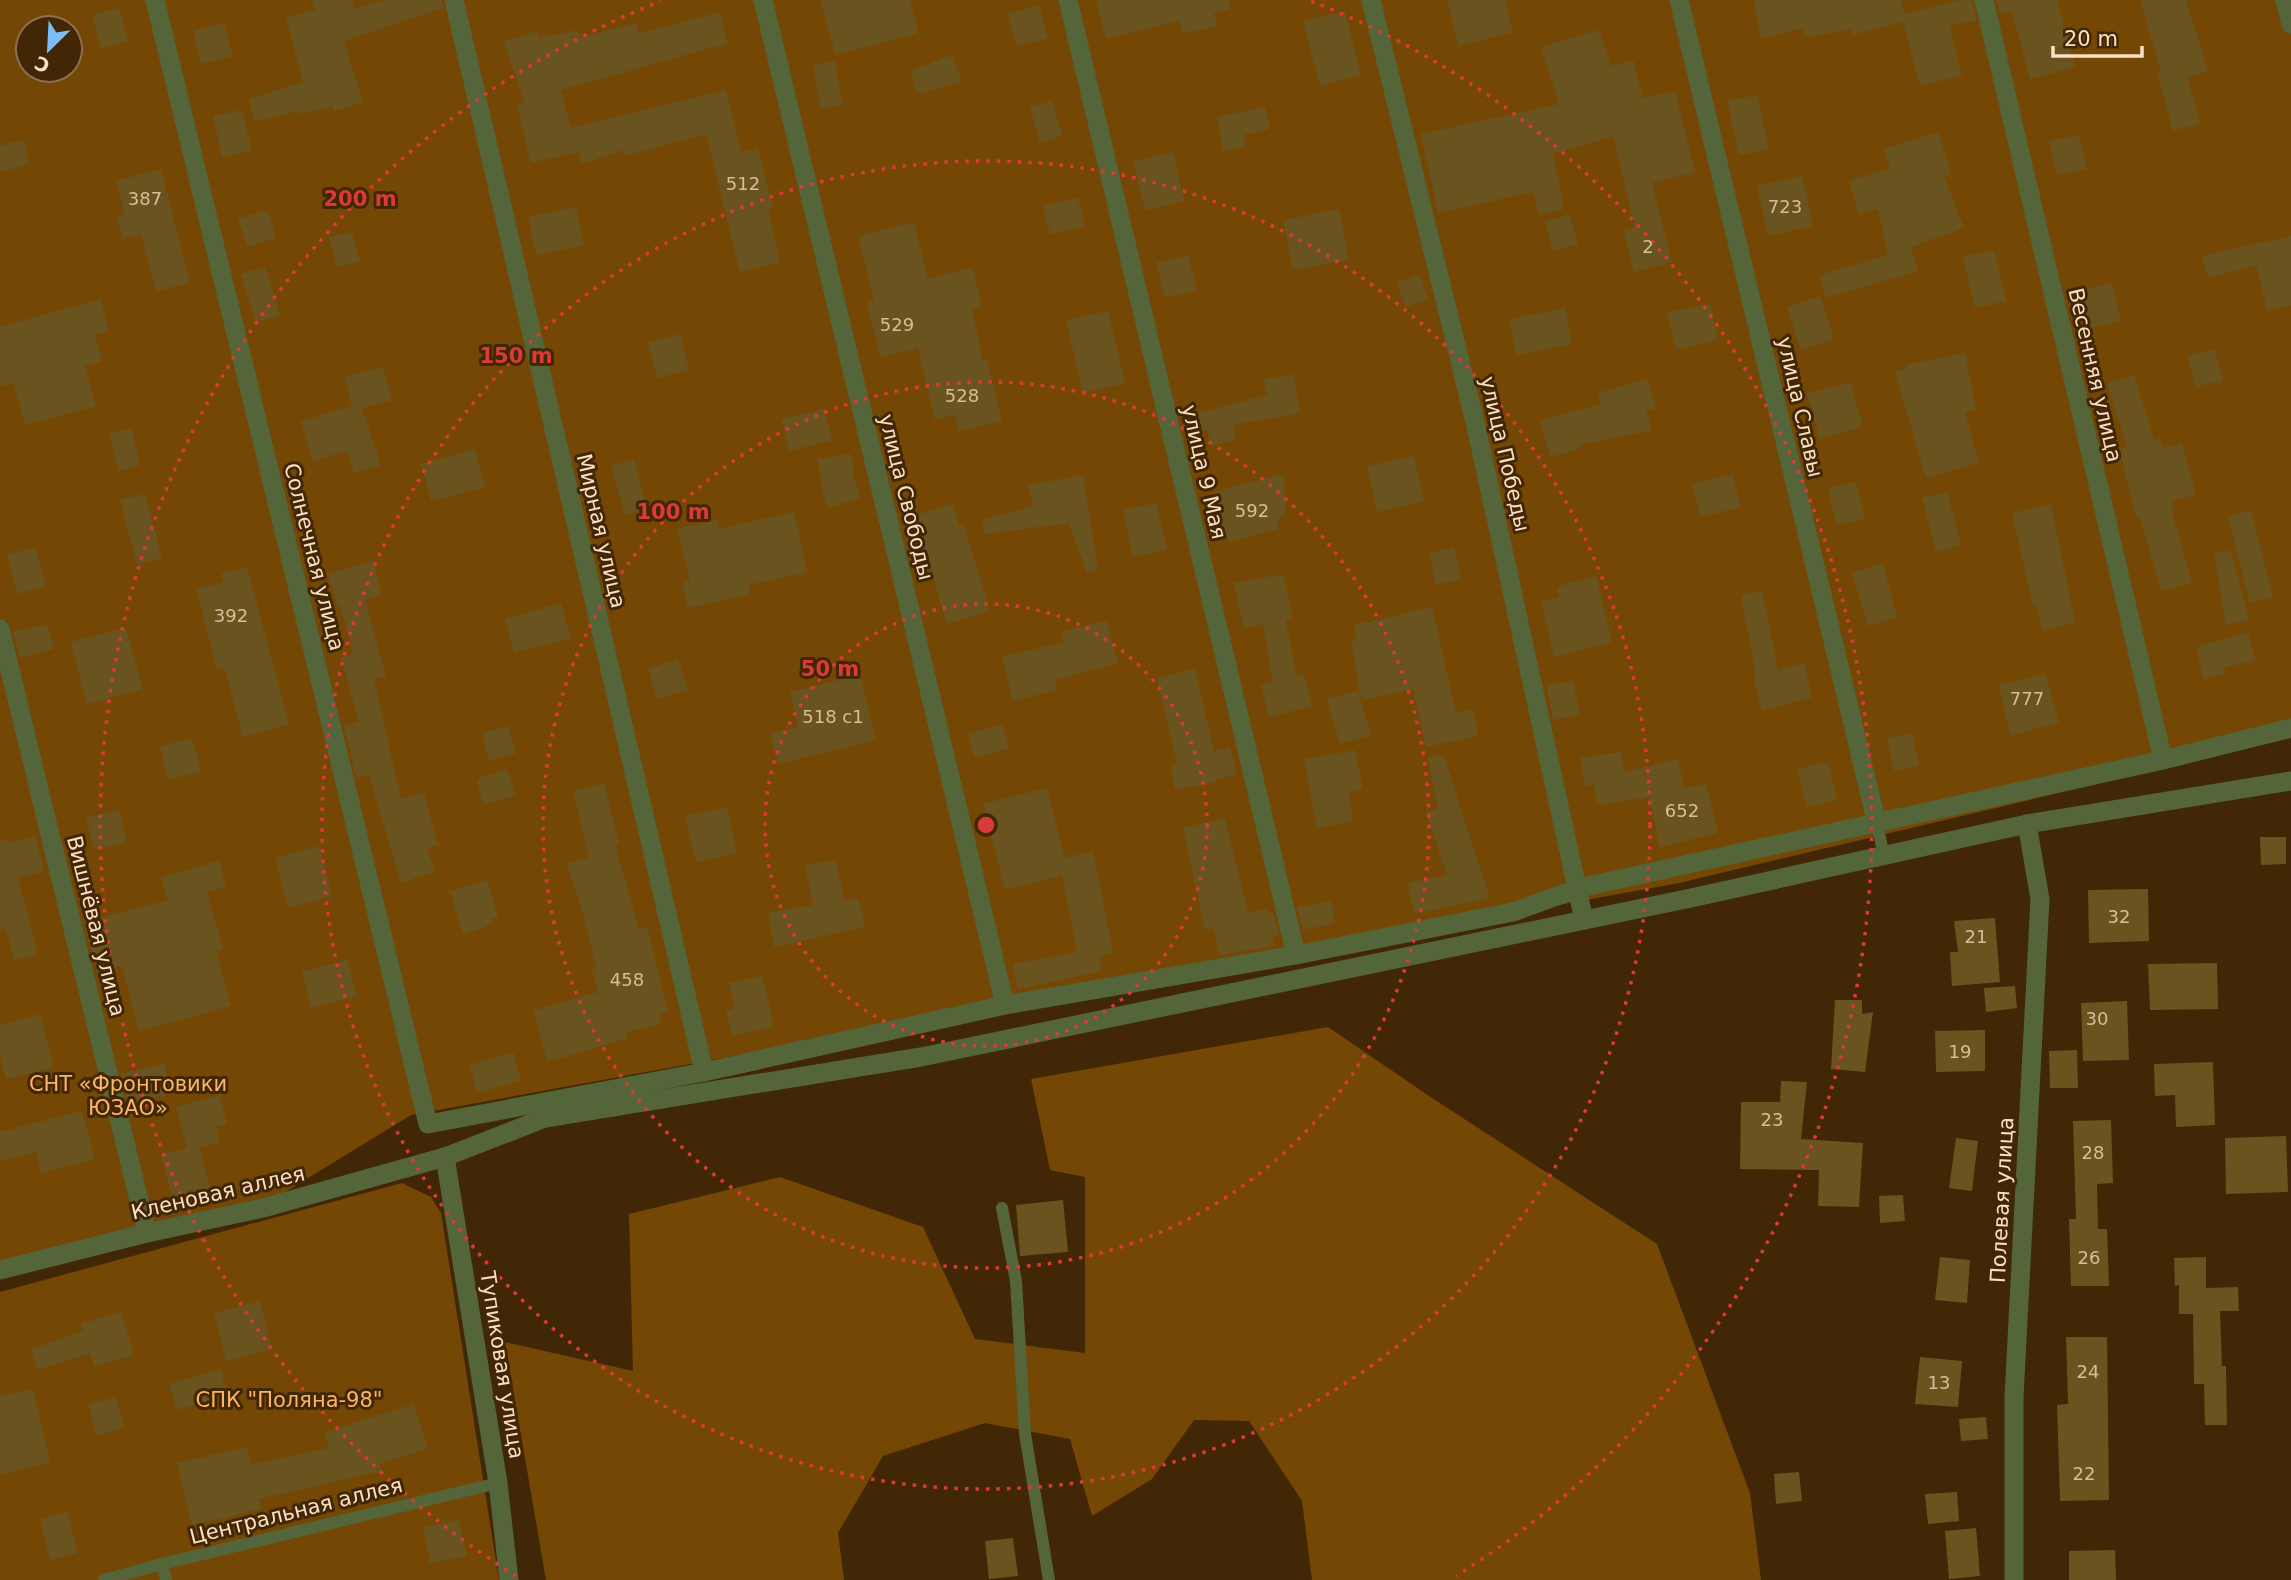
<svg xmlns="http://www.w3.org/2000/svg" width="2291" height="1580" font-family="'DejaVu Sans',sans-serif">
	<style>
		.green { fill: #754705; fill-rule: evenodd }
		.building { fill: #69541f }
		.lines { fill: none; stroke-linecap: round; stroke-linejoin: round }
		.service { stroke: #536539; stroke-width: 12 }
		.minor { stroke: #536539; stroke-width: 19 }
		.tertiary { stroke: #536539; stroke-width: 19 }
		.ring { fill: none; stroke: #da3a38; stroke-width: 3.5; stroke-dasharray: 3.5 7 }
		.labels { text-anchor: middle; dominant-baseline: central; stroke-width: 6; stroke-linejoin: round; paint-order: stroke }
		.number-label { font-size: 18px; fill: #d8bd9a }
		.street-label { font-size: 21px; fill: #fde0c3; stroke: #412705 }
		.park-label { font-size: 21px; fill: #fcb567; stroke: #412705 }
		.centre { fill: #da3a38; stroke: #412705; stroke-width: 3.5 }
		.ring-label { font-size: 21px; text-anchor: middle; font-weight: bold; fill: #da3a38; stroke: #412705; stroke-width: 6; stroke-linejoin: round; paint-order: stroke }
	</style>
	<rect width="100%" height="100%" fill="#412705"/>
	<!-- green -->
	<path class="green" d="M0,0H2291V738L1679,883L411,1115L282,1194L0,1262ZM28,28H70V70H28Z
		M1328,1027L1432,1098L1657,1244L1750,1493L1761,1580H1312L1302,1501L1249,1421L1194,1420L1152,1479L1092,1516L1070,1439L985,1423L883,1456L838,1533L844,1580H546L505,1342L633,1371L629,1214L780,1177L923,1227L975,1339L1085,1353V1177L1050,1170L1031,1079Z
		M402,1183L431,1197L441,1213L499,1580H0V1292Z"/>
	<!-- building -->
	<path class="building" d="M312,0H352L354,9L383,0H442L443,8L344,41L363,102L334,111L332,106L300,114L299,111L254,122L249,99L303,82L286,17L315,10Z
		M820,0H910L919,33L836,55Z
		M1096,0H1229L1230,9L1214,13L1217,26L1182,34L1179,21L1106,39Z
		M1447,0H1505L1513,32L1459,46Z
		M1754,0H1901L1904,14L1960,0H1972L1976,20L1949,26L1962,75L1920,86L1903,22L1852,35L1851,29L1805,37L1802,28L1761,39Z
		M1997,0H2057L2075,67L2030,79L2012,11L2000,14Z
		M2140,0H2186L2208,71L2187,77L2200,123L2173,131L2157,72L2161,71Z
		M1039,5L1048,38L1017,46L1008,14Z
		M119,8L128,41L101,48L92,15Z
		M1345,11L1361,75L1320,86L1303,21Z
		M719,12L728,43L561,90L571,128L726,90L741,152L758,148L773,208L768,209L780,262L740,272L706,134L625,156L623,150L582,164L578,152L531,163L517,106L525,104L504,42L537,31L539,38L578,30L580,38L636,23L638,34Z
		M224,23L233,56L201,64L193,31Z
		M1599,30L1611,66L1633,60L1643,98L1675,91L1695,172L1652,183L1672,262L1634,272L1623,230L1635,227L1613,136L1553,154L1564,209L1539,215L1533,192L1438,213L1421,134L1559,104L1541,47Z
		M952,55L962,82L917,94L910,71Z
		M835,61L843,105L821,109L813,65Z
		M1757,95L1769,149L1739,155L1727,101Z
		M1052,101L1062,136L1040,143L1030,107Z
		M1265,107L1270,129L1243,135L1246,147L1223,151L1217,117Z
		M242,110L252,151L222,157L213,116Z
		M1938,132L1951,174L1944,176L1964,228L1911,247L1918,271L1826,298L1820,275L1888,255L1878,209L1859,214L1849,181L1890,168L1884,149Z
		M2079,135L2087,169L2057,175L2049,141Z
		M23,140L30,164L0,172V146Z
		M1173,152L1184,201L1145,210L1133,161Z
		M161,169L190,283L156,291L141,234L123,238L117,216L125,214L116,181Z
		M1802,176L1813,226L1768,236L1757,186Z
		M1078,198L1085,226L1050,234L1043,206Z
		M576,207L584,245L536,255L528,217Z
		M1339,209L1349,260L1293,270L1283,220Z
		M267,210L276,238L247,247L238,219Z
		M1570,215L1578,244L1553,251L1545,221Z
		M914,222L928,279L972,267L982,306L972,309L983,361L987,360L1002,421L959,431L955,415L935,420L918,348L881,357L866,302L874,300L858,236Z
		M352,232L360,262L337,267L329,237Z
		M2291,236V305L2267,310L2256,265L2208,278L2202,256Z
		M1994,250L2006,301L1975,308L1963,257Z
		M1188,255L1197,290L1165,298L1156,263Z
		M265,267L280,315L256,322L241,274Z
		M1419,274L1428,299L1406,307L1397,283Z
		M2112,283L2121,321L2087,329L2078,291Z
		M1820,296L1834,339L1801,350L1787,307Z
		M101,299L109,331L95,335L102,361L85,366L96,406L25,425L14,383L0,386V327Z
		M1710,303L1718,340L1676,350L1667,313Z
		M1565,308L1572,344L1516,355L1509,319Z
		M1108,311L1125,383L1083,393L1066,320Z
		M680,334L689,370L657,378L648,342Z
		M2214,349L2223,380L2196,387L2187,356Z
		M1965,353L1976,410L1965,412L1979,463L1926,478L1895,372L1906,369L1905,365Z
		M383,367L392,400L362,408L381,465L354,473L347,451L313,461L301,421L352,406L345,377Z
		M1293,374L1300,413L1233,425L1236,439L1211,446L1207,430L1201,431L1197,413L1267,395L1264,379Z
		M2134,375L2154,440L2160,439L2163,448L2182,443L2196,495L2172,501L2174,509L2171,510L2192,582L2161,591L2140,518L2137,519L2119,450L2127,447L2107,383Z
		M1647,379L1656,408L1646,411L1652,430L1578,445L1579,449L1550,457L1540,420L1601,404L1598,393Z
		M1850,382L1863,426L1820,439L1807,394Z
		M824,409L832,440L789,451L781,419Z
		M131,428L140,465L119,471L109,434Z
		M475,449L485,487L431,501L421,464Z
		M851,454L854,478L861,497L828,508L823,493L818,459Z
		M1414,456L1424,501L1377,512L1367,466Z
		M634,459L647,509L625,515L611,466Z
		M1283,474L1286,506L1284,514L1277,523L1278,529L1228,542L1214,492Z
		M1732,474L1741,507L1701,517L1692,484Z
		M1083,475L1098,570L1087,573L1069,523L985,534L982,520L1033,506L1028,485Z
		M1856,482L1865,519L1836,525L1828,488Z
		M1947,492L1961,545L1936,552L1922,498Z
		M145,494L162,558L137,564L120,500Z
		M1156,503L1167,549L1133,557L1123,510Z
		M953,504L959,526L964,525L990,611L947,624L927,556L913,561L901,520Z
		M2051,504L2075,623L2042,630L2037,605L2033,606L2012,513Z
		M2251,510L2273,597L2250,603L2228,516Z
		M794,512L807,572L748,585L750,594L688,608L682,582L690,580L677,529L717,519L719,529Z
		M35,547L46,586L17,594L7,555Z
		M1454,547L1461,579L1436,585L1429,553Z
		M2230,550L2249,619L2226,625L2214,554Z
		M373,561L382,595L365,600L386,676L374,679L401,799L424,793L438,845L427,848L435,871L401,883L369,775L356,777L344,725L359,722L341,657L353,654L341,607L338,608L328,574Z
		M1883,563L1897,617L1868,626L1852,573Z
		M247,567L289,724L243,737L224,667L217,669L196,589L224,582L221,574Z
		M1283,574L1293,618L1286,620L1296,676L1304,674L1312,706L1269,717L1261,685L1273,682L1263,624L1244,629L1234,583Z
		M1596,576L1612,642L1554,657L1541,601L1559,597L1556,587Z
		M1762,591L1778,670L1804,663L1812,697L1762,711L1753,677L1756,676L1741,595Z
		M561,603L571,638L514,653L505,619Z
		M1432,607L1456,713L1473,709L1478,736L1426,747L1413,689L1361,700L1351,639L1357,638L1354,625Z
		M1106,620L1118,663L1055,680L1057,690L1013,701L1002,657L1064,642L1061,632Z
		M47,624L54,649L20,658L13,632Z
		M126,628L143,689L87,704L71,642Z
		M2248,633L2255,660L2224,668L2226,673L2204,679L2196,647Z
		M678,659L688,690L657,699L648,669Z
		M1195,669L1214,751L1230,747L1237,774L1216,780L1217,782L1175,789L1170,765L1177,763L1157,678Z
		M2045,674L2059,722L2010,736L1999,685Z
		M860,675L876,740L778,764L770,733L798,727L790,692Z
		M1573,681L1580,714L1553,720L1547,686Z
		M1358,691L1371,735L1340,744L1327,699Z
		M1002,724L1009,748L974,758L968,734Z
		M508,726L516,753L489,761L482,733Z
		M1912,733L1919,765L1894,771L1887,738Z
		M192,738L201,771L168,780L160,746Z
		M1355,750L1363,789L1348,792L1353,821L1317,828L1304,759Z
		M1621,752L1624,772L1678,759L1684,788L1706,784L1718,833L1660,847L1649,797L1597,805L1594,784L1584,786L1581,758Z
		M1443,754L1490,898L1414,914L1408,883L1447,875L1426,812L1438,809L1428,758Z
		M1828,762L1837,800L1807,807L1797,769Z
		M507,769L515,795L484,805L476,779Z
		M604,783L619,844L615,845L639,929L647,927L668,1012L658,1014L661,1024L626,1032L628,1038L548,1062L533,1011L598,992L592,970L597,969L584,917L567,864L589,857L573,791Z
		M1047,788L1065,858L1093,851L1113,953L1099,956L1102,971L1018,989L1013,964L1077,952L1062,875L1005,890L983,804Z
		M727,807L737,853L696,862L685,816Z
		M119,810L127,842L94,850L86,818Z
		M1225,818L1248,913L1267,909L1268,913L1273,912L1279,935L1272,936L1274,946L1219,955L1214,928L1205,930L1183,828Z
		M35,836L44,871L18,878L38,954L14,960L6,928L0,929V841L8,840V843Z
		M2260,837H2286V864L2261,865Z
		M319,846L332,896L288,908L275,858Z
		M835,860L845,902L858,898L865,927L774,947L768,913L813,905L805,866Z
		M219,861L226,887L207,892L223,949L216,951L231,1006L139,1031L122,966L97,972L84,922L168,900L161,877Z
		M487,880L498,917L490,919L492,924L463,935L450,891Z
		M2148,889L2149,941L2089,943L2088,890Z
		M1331,901L1335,923L1303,930L1297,907Z
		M1995,918L2000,982L1952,986L1950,952H1958L1954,921Z
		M347,960L357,996L311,1008L302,972Z
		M2217,963L2218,1009L2150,1010L2148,964Z
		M762,976L774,1026L732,1036L726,1011L735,1008L729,983Z
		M2015,986L2017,1008L1986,1012L1984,988Z
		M1835,1000H1862V1014L1873,1012L1865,1072L1831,1069Z
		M2127,1001L2129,1060L2083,1061L2081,1003Z
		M40,1014L54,1067L6,1079L0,1056V1025Z
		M1985,1030V1071L1936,1072L1935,1031Z
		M2077,1050L2078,1088H2050L2049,1051Z
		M513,1052L521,1080L478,1093L469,1065Z
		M2213,1062L2215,1125L2176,1127L2175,1095L2155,1096L2154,1064Z
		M164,1063L172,1093L128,1105L121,1074Z
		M1781,1081L1807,1082L1801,1139L1863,1143L1859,1207L1818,1206L1819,1170L1740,1169L1741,1102H1780Z
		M219,1095L227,1124L216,1126L220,1142L199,1148L214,1200L176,1210L161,1155L187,1148L176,1107Z
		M82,1111L95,1159L41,1173L36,1152L0,1161V1132Z
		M2111,1120L2113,1183L2097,1184L2098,1229H2107L2109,1286H2071L2069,1219H2076L2073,1121Z
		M2286,1136L2288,1192L2226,1194L2225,1138Z
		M1956,1138L1978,1141L1972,1191L1949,1188Z
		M1903,1195L1905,1221L1880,1223L1879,1196Z
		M1063,1200L1068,1252L1020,1256L1016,1205Z
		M1940,1257L1970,1260L1967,1303L1935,1300Z
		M2206,1257V1288L2238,1287L2239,1311H2220L2222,1366H2226L2227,1425H2205L2204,1384H2194L2193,1314H2179V1285L2175,1286L2174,1258Z
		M260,1301L272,1349L226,1361L214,1313Z
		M121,1312L134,1354L94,1367L90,1353L38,1370L31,1349L83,1331L81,1324Z
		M2066,1337H2107L2109,1500L2060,1501L2057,1405L2068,1404Z
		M1920,1357L1962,1361L1958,1407L1915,1404Z
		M220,1369L228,1396L177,1410L169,1384Z
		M33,1389L50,1462L0,1475V1396Z
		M115,1397L125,1427L97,1436L88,1405Z
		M414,1404L428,1448L379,1464L382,1471L259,1499L261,1509L192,1525L177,1463L247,1447L251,1465L329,1448L324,1433Z
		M1986,1417L1988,1439L1961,1441L1959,1419Z
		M1799,1472L1802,1501L1776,1504L1774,1474Z
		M1957,1492L1959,1521L1928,1524L1925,1494Z
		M67,1512L78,1553L50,1560L40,1519Z
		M459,1520L467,1556L430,1563L423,1527Z
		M1976,1528L1980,1576L1949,1579L1945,1531Z
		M1013,1538L1018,1576L989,1579L985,1541Z
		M2115,1550L2116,1580H2069V1551Z"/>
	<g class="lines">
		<!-- service -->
		<path class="service" d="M1877,824L1884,856
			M1002,1208L1016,1281L1025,1434L1049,1580
			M162,1564L166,1580
			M104,1580L162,1564L498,1483"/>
		<!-- minor -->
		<path class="minor" d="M155,0L428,1124L704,1072L1005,1005L1296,955L1513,912L1579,888L2163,760L2291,728
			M454,0L704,1072
			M763,0L1005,1005
			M1068,0L1296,955
			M1371,0L1475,422L1584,920
			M1679,0L1877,824
			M1984,0L2163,760
			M2285,0L2291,24
			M0,629L147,1233
			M445,1157L498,1483L509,1580
			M2014,1580V1397L2040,899L2027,824"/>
		<!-- tertiary -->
		<path class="tertiary" d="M0,1270L147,1233L263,1208L445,1157L545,1118L921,1057L1691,898L2027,824L2291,781"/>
	</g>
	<!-- distance rings -->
	<g class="ring">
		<circle cx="986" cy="825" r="221"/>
		<circle cx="986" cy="825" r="443"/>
		<circle cx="986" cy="825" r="664"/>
		<path d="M516 1576A886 886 0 0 1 661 1M1311 1A886 886 0 0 1 1456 1576"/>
	</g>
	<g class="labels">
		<!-- number labels -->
		<g class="number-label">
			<text x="743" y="183">512</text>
			<text x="145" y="198">387</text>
			<text x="1785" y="206">723</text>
			<text x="1648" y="246">2</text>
			<text x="897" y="324">529</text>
			<text x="962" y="395">528</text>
			<text x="1252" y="510">592</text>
			<text x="231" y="615">392</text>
			<text x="2027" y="698">777</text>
			<text x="833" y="716">518 с1</text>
			<text x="1682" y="810">652</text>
			<text x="2119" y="916">32</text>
			<text x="1976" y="936">21</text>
			<text x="627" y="979">458</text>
			<text x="2097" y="1018">30</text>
			<text x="1960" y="1051">19</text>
			<text x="1772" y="1119">23</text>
			<text x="2093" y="1152">28</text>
			<text x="2089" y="1257">26</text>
			<text x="2088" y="1371">24</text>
			<text x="1939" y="1382">13</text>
			<text x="2084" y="1473">22</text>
		</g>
		<!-- street labels -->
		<g class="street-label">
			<text transform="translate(2095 375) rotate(77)">Весенняя улица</text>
			<text transform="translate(1800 407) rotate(77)">улица Славы</text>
			<text transform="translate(1505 454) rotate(77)">улица Победы</text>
			<text transform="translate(1204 472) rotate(77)">улица 9 Мая</text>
			<text transform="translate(906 497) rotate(76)">улица Свободы</text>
			<text transform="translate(601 531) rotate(77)">Мирная улица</text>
			<text transform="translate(314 557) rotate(76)">Солнечная улица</text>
			<text transform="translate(96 926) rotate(76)">Вишнёвая улица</text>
			<text transform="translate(218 1193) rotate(-13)">Кленовая аллея</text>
			<text transform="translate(2002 1200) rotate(-87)">Полевая улица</text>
			<text transform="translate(502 1365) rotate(81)">Тупиковая улица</text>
			<text transform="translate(296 1511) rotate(-14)">Центральная аллея</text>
		</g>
		<!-- park labels -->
		<g class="park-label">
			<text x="128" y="1084">СНТ «Фронтовики<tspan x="128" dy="24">ЮЗАО»</tspan></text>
			<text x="289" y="1400">СПК "Поляна-98"</text>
		</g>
	</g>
	<circle cx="986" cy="825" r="10" class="centre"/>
	<g class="ring-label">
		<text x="360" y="206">200 m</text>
		<text x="516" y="363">150 m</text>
		<text x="673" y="519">100 m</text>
		<text x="830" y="676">50 m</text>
	</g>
	<!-- north arrow -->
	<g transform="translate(49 49) rotate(204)"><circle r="33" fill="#412705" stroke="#8c7151" stroke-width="2"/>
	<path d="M0-5L12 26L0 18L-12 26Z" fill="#7dbef9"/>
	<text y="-10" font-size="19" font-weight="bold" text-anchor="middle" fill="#fde0c3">С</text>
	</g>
	<!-- scale -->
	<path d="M2053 46v10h89v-10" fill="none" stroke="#fde0c3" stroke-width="3.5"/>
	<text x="2064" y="46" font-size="21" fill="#fde0c3" stroke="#412705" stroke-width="5" paint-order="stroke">20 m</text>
</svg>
